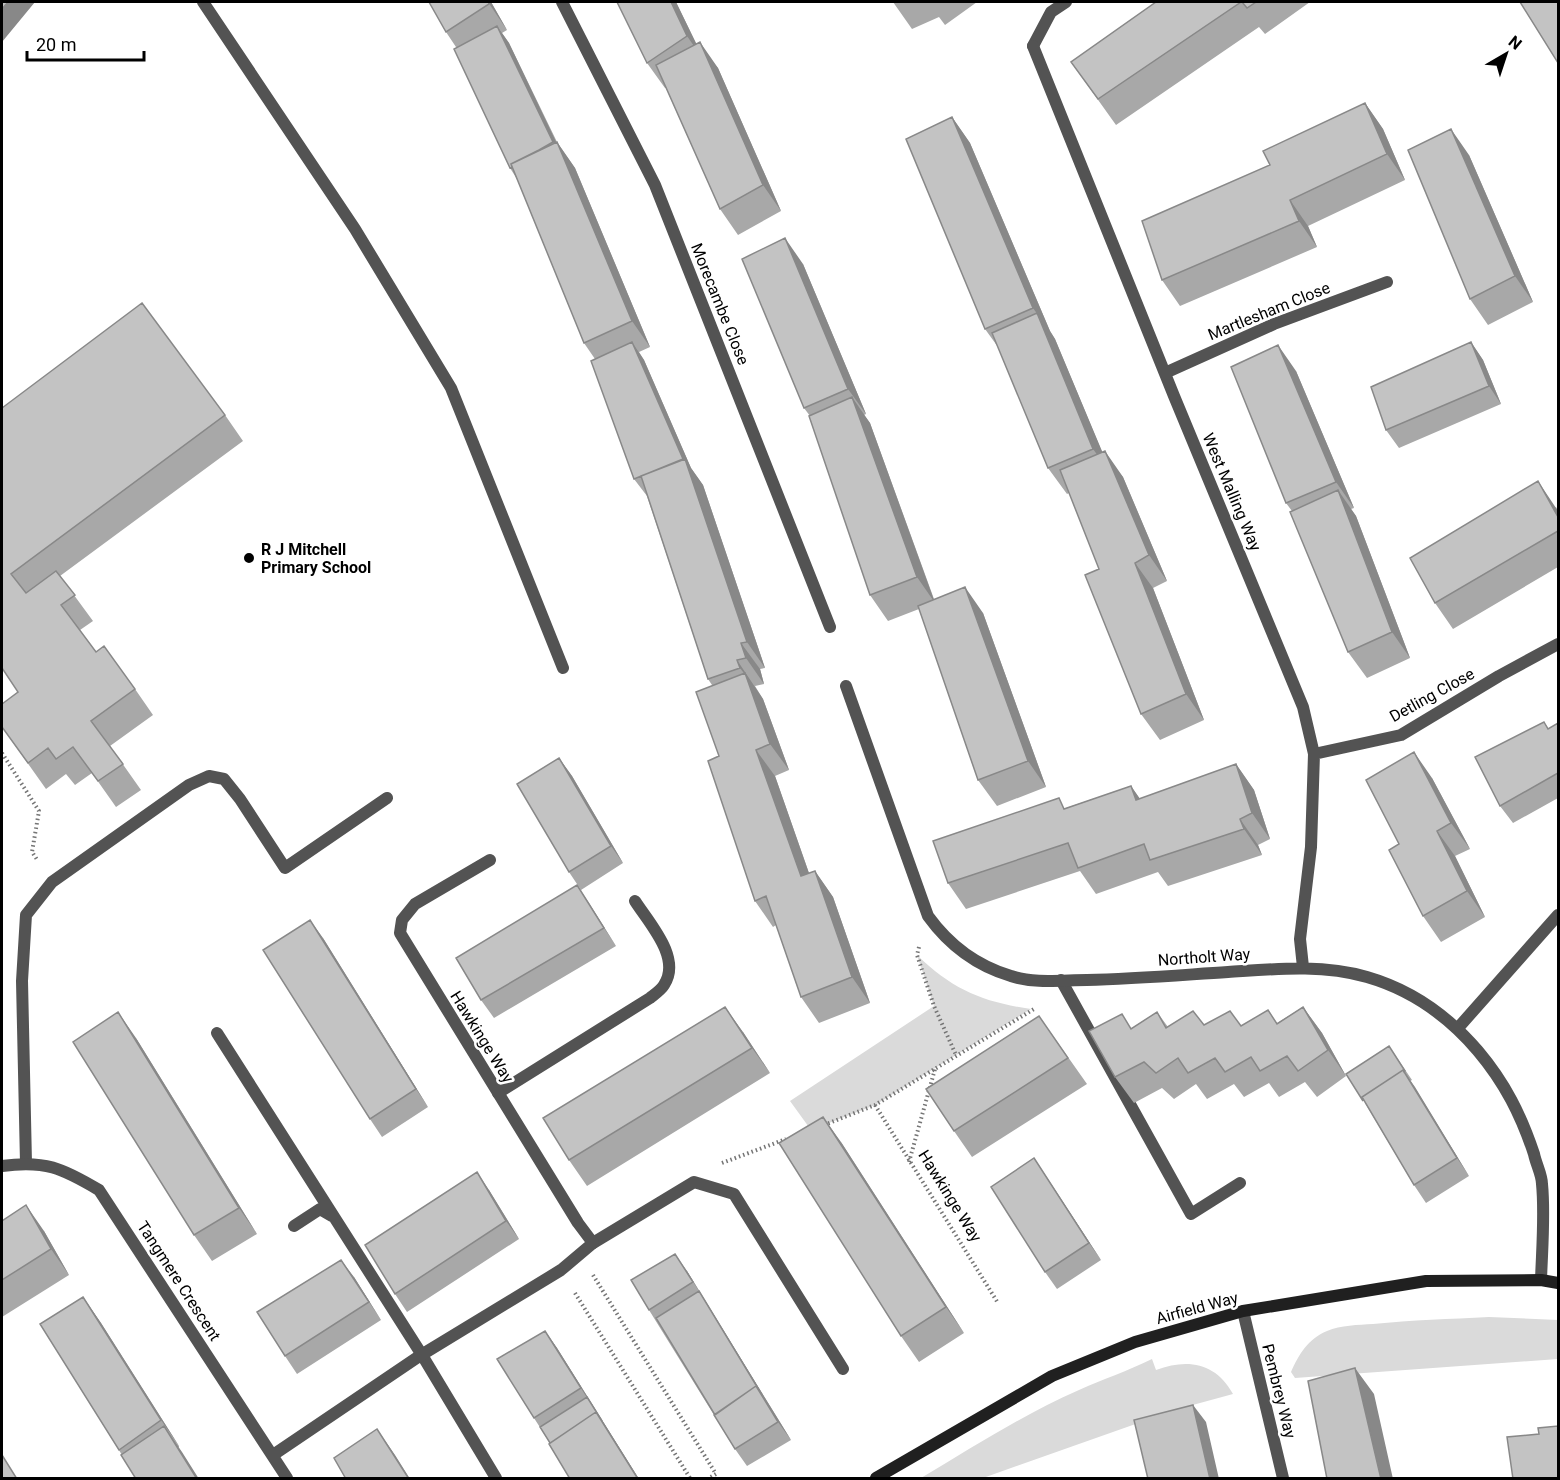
<svg xmlns="http://www.w3.org/2000/svg" width="1560" height="1480" font-family="Roboto,sans-serif">
	<style>
		.green { fill: #dadada }
		.lines { fill: none; stroke-linecap: round; stroke-linejoin: round }
		.path { stroke: #757575; stroke-width: 4; stroke-dasharray: 1.5 3; stroke-linecap: butt }
		.lane { stroke: #535353; stroke-width: 12 }
		.street { stroke: #535353; stroke-width: 12 }
		.secondary { stroke: #202020; stroke-width: 12 }
		.wall { fill: #a8a8a8 }
		.shaded-wall { fill: #888 }
		.building { fill: #c3c3c3; stroke: #888; stroke-width: 1.5 }
		.poi-dot { fill: #000; stroke: #fff; stroke-width: 2 }
		.labels { text-anchor: middle; dominant-baseline: central; stroke-width: 5; stroke-linejoin: round; paint-order: stroke }
		.street-label { font-size: 16px; fill: #000; stroke: #fff }
		.poi-label { font-size: 16px; font-weight: bold; fill: #000; stroke: #fff; text-anchor: start }
	</style>
	<rect width="100%" height="100%" fill="#fff"/>
	<!-- green -->
	<path class="green" d="M917,955C953,990 983,1002 1031,1009L875,1105L811,1130L790,1101L934,1006Z
		M1489,1317L1558,1320V1359L1295,1378L1291,1372C1299,1354 1308,1339 1327,1331C1341,1325 1358,1325 1373,1324C1412,1320 1450,1319 1489,1317Z
		M1152,1359L1156,1370C1188,1358 1216,1363 1233,1394L1178,1409L983,1478H921C973,1447 1024,1414 1079,1390C1103,1379 1128,1371 1152,1359Z"/>
	<g class="lines">
		<!-- path -->
		<path class="path" d="M2,753L39,811L32,852L38,861
			M919,947L917,955L934,1006L956,1055
			M875,1105L998,1303
			M824,1125L875,1105L1034,1009
			M909,1162L935,1069
			M722,1163L786,1139
			M593,1275L716,1474L709,1478
			M575,1293L690,1478"/>
		<!-- lane -->
		<path class="lane" d="M203,2L355,229L451,388L563,668
			M1033,46L1051,12L1066,2
			M1061,980L1191,1214L1240,1183
			M1458,1028L1558,915
			M217,1033L422,1355L496,1478
			M498,1093L650,998C655,994 661,990 664,985C682,958 649,923 635,901
			M26,1163L22,981L26,915L52,882L189,785L209,776L224,779L240,799L285,868L387,798
			M294,1226L320,1209L332,1216
			M593,1243L694,1182L734,1194L843,1369"/>
		<!-- street -->
		<path class="street" d="M562,2L655,185L830,627
			M1033,46L1174,396L1303,707L1314,754L1311,847L1300,939L1303,967
			M1165,373L1274,324L1387,282
			M846,686L928,916C949,945 977,966 1011,976C1034,984 1063,980 1087,980C1134,979 1181,975 1228,972C1275,969 1321,964 1367,977C1412,990 1449,1017 1478,1051C1505,1083 1521,1115 1534,1154C1536,1164 1542,1175 1542,1184C1545,1214 1542,1249 1541,1280
			M1314,754L1401,735L1499,676L1558,644
			M2,1166C45,1160 62,1168 99,1190L287,1478
			M1243,1311L1283,1478
			M273,1455L418,1357L561,1270L593,1243L578,1223L400,933L402,920L415,904L490,860"/>
		<!-- secondary -->
		<path class="secondary" d="M876,1478L1052,1376L1135,1342L1243,1311L1426,1281L1541,1280L1558,1283"/>
	</g>
	<!-- wall -->
	<path class="wall" d="M491,2L507,30L502,33L509,43L557,142L575,168L650,347L639,352L644,360L691,468L703,485L765,668L760,669L764,684L755,686L763,699L789,770L775,776L809,873L815,871L833,897L870,1003L819,1023L801,997L776,925L773,927L755,901L719,756L712,685L708,679L647,496L634,479L595,359L584,343L517,179L510,168L456,47L446,32Z
		M676,2L696,43L718,68L781,211L738,235L720,209L666,88H665L647,63Z
		M893,2H977L945,25L939,17L912,29Z
		M1156,2H1310L1265,34L1259,27L1116,125L1071,62Z
		M1365,103L1383,129L1405,180L1308,226L1317,247L1180,306L1162,280L1270,165Z
		M952,117L970,143L1050,331L1055,339L1102,452L1123,477L1167,581L1153,588L1204,720L1160,740L1141,714L1099,569L1069,493L1067,494L1048,468L998,347L985,329Z
		M1469,155L1533,302L1488,325L1470,299Z
		M803,264L866,414L864,415L870,423L934,599L983,613L1046,787L997,806L978,780L919,609L888,621L870,595L810,416L804,408Z
		M1471,342L1483,360L1501,404L1399,448L1386,430Z
		M1296,371L1354,508L1351,509L1356,516L1410,658L1367,678L1348,652L1292,511L1286,503Z
		M2,408L225,415L243,441L60,576L93,621L80,630L96,652L135,689L153,715L110,746L141,790L116,807L92,773L75,785L66,774L46,789L2,727L18,692Z
		M1556,507L1558,511V567L1453,629L1435,603Z
		M1544,722L1549,729L1558,723V798L1513,823L1500,806Z
		M559,758L572,776L623,863L581,890L569,872Z
		M1236,764L1254,790L1270,839L1258,845L1262,855L1168,886L1158,872L1096,894L1080,871L966,909L948,883L1066,808L1131,786L1140,799Z
		M1432,778L1470,849L1455,856L1485,917L1441,942L1423,916L1399,844Z
		M577,885L616,946L494,1018L481,1000Z
		M323,938L428,1107L382,1137L370,1119Z
		M1303,1007L1322,1033L1346,1076L1317,1097L1305,1082L1279,1097L1269,1083L1244,1097L1234,1084L1207,1099L1196,1084L1174,1099L1162,1088L1134,1103L1115,1077L1132,1028L1157,1012L1168,1027L1204,1025L1241,1026L1268,1010L1277,1023Z
		M1039,1016L1087,1084L972,1157L954,1131Z
		M743,1032L770,1073L587,1186L569,1160Z
		M136,1038L257,1234L212,1261L194,1235Z
		M1389,1046L1412,1080L1410,1081L1469,1176L1426,1203L1414,1185L1365,1103Z
		M841,1142L964,1333L919,1362L901,1336Z
		M1034,1158L1101,1260L1057,1289L1045,1272Z
		M489,1190L519,1239L407,1312L395,1294Z
		M2,1221L44,1231L69,1275L2,1317Z
		M687,1271L791,1440L747,1466L735,1449L649,1310Z
		M354,1277L381,1320L297,1374L285,1356Z
		M83,1297L101,1323L179,1446V1447L122,1455L40,1324Z
		M545,1331L557,1348L639,1479L550,1443L534,1418Z"/>
	<!-- shaded-wall -->
	<path class="shaded-wall" d="M8,2H35L2,42V9Z
		M488,2H491L507,30Z
		M671,2H676L705,62L687,36Z
		M497,26L509,43L558,146L557,142L575,168L650,347L632,321L563,157L553,142Z
		M700,42L718,68L781,211L763,185Z
		M1365,103L1383,129L1405,180L1387,154Z
		M952,117L970,143L1050,331L1055,339L1112,475L1093,449L1038,315L1033,308Z
		M1451,129L1469,155L1533,302L1515,276Z
		M1290,200L1308,226L1317,247L1299,221Z
		M785,238L803,264L866,414L848,389Z
		M632,342L644,360L691,468L703,485L765,668L747,642L687,466L683,459Z
		M1471,342L1483,360L1501,404L1489,386Z
		M1278,345L1296,371L1354,508L1336,482Z
		M852,397L870,423L935,603L917,577Z
		M1105,451L1123,477L1167,581L1149,555Z
		M1538,481L1558,511V517Z
		M1338,490L1356,516L1410,658L1392,632Z
		M1135,563L1153,588L1204,720L1186,694Z
		M965,587L983,613L1046,787L1028,761Z
		M741,643L760,669L764,684L746,658Z
		M737,660L763,699L789,770L770,744L746,676L740,668Z
		M756,750L775,776L819,902L801,876Z
		M1414,752L1432,778L1470,849L1451,823Z
		M559,758L572,776L623,863L611,846Z
		M1236,764L1254,790L1270,839L1252,813Z
		M1131,786L1149,812L1136,800Z
		M1240,819L1258,845L1262,855L1244,829Z
		M1437,831L1455,856L1485,917L1467,891Z
		M815,871L833,897L870,1003L852,977Z
		M577,885L589,903L616,946L604,928Z
		M310,920L323,938L428,1107L416,1089Z
		M725,1007L743,1032L770,1073L752,1048Z
		M1303,1007L1322,1033L1346,1076L1328,1050Z
		M118,1012L136,1038L257,1234L239,1208Z
		M1403,1070L1415,1087L1469,1176L1457,1158Z
		M823,1117L841,1142L964,1333L946,1307Z
		M1034,1158L1046,1176L1101,1260L1089,1243Z
		M477,1172L489,1190L519,1239L506,1221Z
		M26,1205L44,1231L69,1275L51,1249Z
		M675,1254L687,1271L791,1440L778,1422L699,1291Z
		M341,1260L354,1277L381,1320Z
		M83,1297L101,1323L179,1446L161,1420Z
		M545,1331L557,1348L639,1479H638Z
		M1355,1368L1374,1394L1393,1479H1381Z
		M1193,1405L1206,1422L1219,1479H1210Z
		M164,1426L182,1452L199,1479H197Z
		M377,1429L395,1455L410,1479H409Z"/>
	<!-- building -->
	<path class="building" d="M2,2H8L2,9Z
		M429,2H488L489,4L446,32Z
		M617,2H671L687,36L647,63Z
		M1156,2H1241L1098,99L1071,62Z
		M1242,2H1256L1247,8Z
		M1520,2H1558V63Z
		M497,26L553,142L539,150L511,164L512,167L510,168L454,49Z
		M700,42L763,185L720,209L656,65Z
		M1365,103L1387,154L1290,200L1299,221L1162,280L1142,221L1270,165L1263,151Z
		M952,117L1033,308L985,329L906,139Z
		M1451,129L1515,276L1470,299L1408,150Z
		M557,142L632,321L584,343L511,164Z
		M785,238L848,389L804,408L742,259Z
		M142,303L225,415L11,574L26,593L56,571L75,595L61,605L96,652L104,646L135,689L91,721L123,764L98,781L73,747L56,759L48,748L28,763L2,727V704L18,692L2,668V408Z
		M1037,313L1093,449L1048,468L992,333Z
		M632,342L683,459L634,479L591,361Z
		M1471,342L1489,386L1386,430L1371,387Z
		M1278,345L1336,482L1286,503L1231,367Z
		M852,397L917,577L870,595L809,416Z
		M1105,451L1149,555L1135,563L1186,694L1141,714L1085,575L1099,569L1060,470Z
		M685,459L747,642L741,643L746,658L737,660L740,668L708,679L641,476Z
		M1538,481L1558,517V531L1435,603L1410,558Z
		M1338,490L1392,632L1348,652L1290,512Z
		M965,587L1028,761L978,780L918,606Z
		M745,673L770,744L756,750L801,876L815,871L852,977L801,997L766,896L755,901L708,761L719,756L696,692Z
		M1544,722L1548,729L1558,723V773L1500,806L1475,757Z
		M1414,752L1451,823L1437,831L1467,891L1423,916L1389,850L1399,844L1366,780Z
		M559,758L611,846L569,872L517,784Z
		M1236,764L1252,813L1240,819L1244,829L1150,860L1144,844L1078,868L1068,843L948,883L933,841L1059,798L1064,809L1131,786L1136,800Z
		M577,885L604,928L481,1000L456,958Z
		M310,920L416,1089L370,1119L263,950Z
		M725,1007L752,1048L569,1160L543,1118Z
		M1303,1007L1328,1050L1298,1071L1287,1056L1260,1071L1251,1057L1225,1072L1215,1058L1188,1073L1178,1058L1156,1073L1144,1062L1115,1077L1089,1031L1122,1014L1131,1029L1157,1012L1166,1028L1193,1011L1204,1025L1230,1011L1241,1026L1268,1010L1277,1024Z
		M118,1012L239,1208L194,1235L73,1042Z
		M1039,1016L1068,1058L954,1131L926,1089Z
		M1389,1046L1405,1071L1404,1072L1403,1070L1362,1097L1363,1101L1346,1074Z
		M1403,1070L1457,1158L1414,1185L1362,1097Z
		M823,1117L946,1307L901,1336L779,1143Z
		M1034,1158L1089,1243L1045,1272L991,1187Z
		M477,1172L506,1221L395,1294L365,1245Z
		M26,1205L51,1249L2,1280V1221Z
		M675,1254L693,1282L649,1310L631,1280Z
		M341,1260L369,1302L285,1356L257,1312Z
		M699,1291L762,1395L756,1386L715,1415L656,1318Z
		M83,1297L161,1420L119,1450L40,1324Z
		M545,1331L581,1388L534,1418L497,1359Z
		M1355,1368L1381,1479H1327L1308,1381Z
		M756,1386L778,1422L735,1449L714,1415Z
		M587,1397L602,1421L596,1412L550,1443L540,1427Z
		M1193,1405L1210,1479H1148L1134,1420Z
		M596,1412L638,1479H570L549,1444Z
		M164,1426L197,1479H136L121,1455Z
		M1558,1426V1479H1513L1507,1437L1539,1434L1538,1428Z
		M377,1429L409,1479H346L334,1458Z
		M2,1455L17,1479H2Z"/>
	<!-- markers -->
	<circle class="poi-dot" cx="249" cy="558" r="6"/>
	<g class="labels">
		<!-- street labels -->
		<g class="street-label">
			<text transform="translate(720 304) rotate(68)">Morecambe Close</text>
			<text transform="translate(1269 311) rotate(-22)">Martlesham Close</text>
			<text transform="translate(1232 492) rotate(67)">West Malling Way</text>
			<text transform="translate(1432 695) rotate(-29)">Detling Close</text>
			<text transform="translate(1204 957) rotate(-4)">Northolt Way</text>
			<text transform="translate(482 1037) rotate(58)">Hawkinge Way</text>
			<text transform="translate(950 1196) rotate(58)">Hawkinge Way</text>
			<text transform="translate(179 1281) rotate(57)">Tangmere Crescent</text>
			<text transform="translate(1197 1308) rotate(-15)">Airfield Way</text>
			<text transform="translate(1279 1391) rotate(76)">Pembrey Way</text>
		</g>
		<!-- poi labels -->
		<g class="poi-label">
			<text x="261" y="549">R J Mitchell<tspan x="261" dy="18">Primary School</tspan></text>
		</g>
	</g>
	<!-- border -->
	<rect width="1560" height="1480" fill="none" stroke="#000000" stroke-width="6"/>
	<!-- north arrow -->
	<g transform="translate(1506 54) rotate(39)" stroke="#ffffff" stroke-width="4.5" paint-order="stroke">
	<path d="M0-4.5L10 22L0 15L-10 22Z" fill="#000000"/>
	<text y="-9" font-size="16" font-weight="bold" text-anchor="middle" fill="#000000">N</text>
	</g>
	<!-- scale -->
	<path d="M27 51v9h117v-9" fill="none" stroke="#000000" stroke-width="3"/>
	<text x="36" y="51" font-size="18" fill="#000000" stroke="#ffffff" stroke-width="4.5" paint-order="stroke">20 m</text>
</svg>
